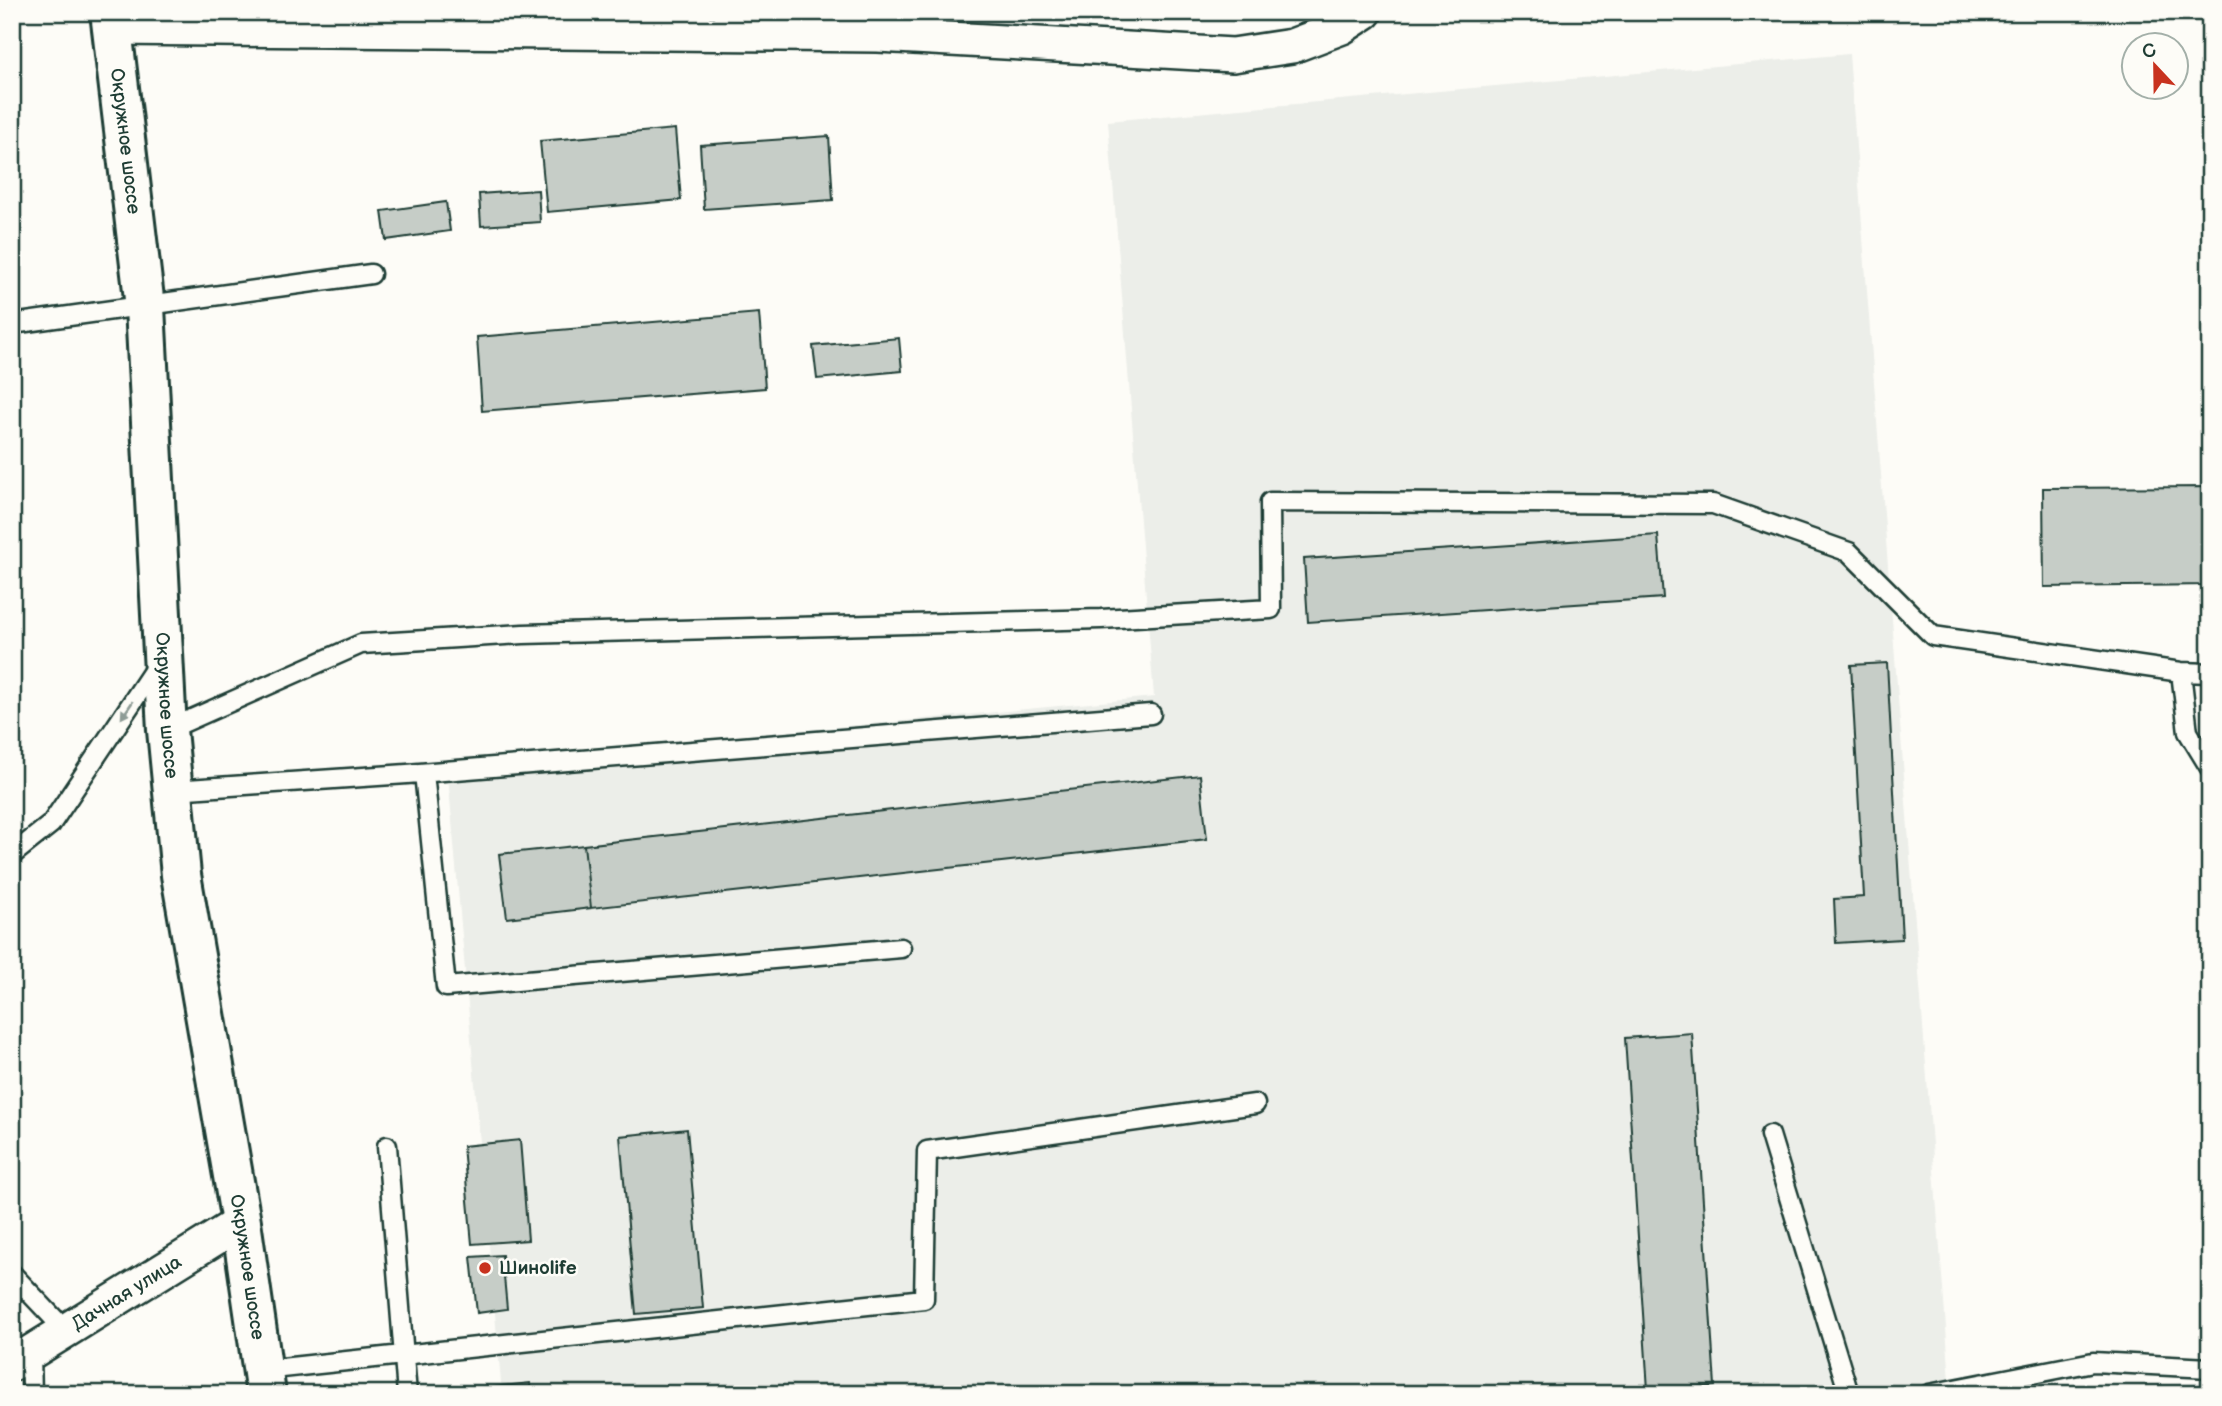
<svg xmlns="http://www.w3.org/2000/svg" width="2222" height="1406" font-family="'Balsamiq Sans',sans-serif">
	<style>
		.built { fill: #eceee9 }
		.building { fill: #c6cdc7; stroke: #1f3d34; stroke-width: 2 }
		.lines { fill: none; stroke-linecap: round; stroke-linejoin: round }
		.service-casing { stroke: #1f3d34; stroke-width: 23 }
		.minor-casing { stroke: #1f3d34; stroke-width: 38 }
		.tertiary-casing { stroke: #1f3d34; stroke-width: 44 }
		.service { stroke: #fdfcf7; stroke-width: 18 }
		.minor { stroke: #fdfcf7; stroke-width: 33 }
		.tertiary { stroke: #fdfcf7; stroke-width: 38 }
		.oneway { fill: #8e9c96 }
		.poi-dot { fill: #c8321e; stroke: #fdfcf7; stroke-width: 2.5 }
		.labels { text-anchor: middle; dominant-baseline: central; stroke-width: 5; stroke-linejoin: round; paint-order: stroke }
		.street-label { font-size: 19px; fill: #1f3d34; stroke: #fdfcf7 }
		.poi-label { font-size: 19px; font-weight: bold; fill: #1f3d34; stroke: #fdfcf7; text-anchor: start }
	</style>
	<rect width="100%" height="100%" fill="#fdfcf7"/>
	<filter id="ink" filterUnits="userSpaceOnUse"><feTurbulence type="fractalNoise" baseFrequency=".0143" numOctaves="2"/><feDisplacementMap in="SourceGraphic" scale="14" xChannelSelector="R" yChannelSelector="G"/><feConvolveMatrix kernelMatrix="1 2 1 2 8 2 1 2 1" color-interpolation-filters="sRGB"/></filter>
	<g filter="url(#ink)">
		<!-- built -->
		<path class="built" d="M1849,54L1951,1394H502L447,764L1154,697L1108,121Z
			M2210,1382V1394H1986Z"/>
		<!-- building -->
		<path class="building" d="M675,129L681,200L547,212L540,141Z
			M829,136L833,200L704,209L700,145Z
			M538,190L540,222L481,226L479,194Z
			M446,202L450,231L386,240L382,211Z
			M759,313L765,388L482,411L477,337Z
			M899,338L902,371L817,379L813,346Z
			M2210,487V585L2044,587L2043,488Z
			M1658,535L1663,598L1308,622L1304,559Z
			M1887,663L1902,939L1836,943L1834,899L1864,897L1851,665Z
			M1200,775L1207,839L591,908L584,845Z
			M584,845L591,908L507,918L499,854Z
			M1692,1033L1715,1386L1648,1390L1625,1038Z
			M687,1129L703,1308L636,1314L620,1136Z
			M520,1140L528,1240L472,1244L463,1146Z
			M502,1255L507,1309L477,1313L471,1257Z
			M530,1383L531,1394H476L475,1389Z"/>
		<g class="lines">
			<!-- service casing -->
			<g class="service-casing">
				<path id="service" d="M12,324L371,274
					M2181,672L2188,732L2210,768
					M167,730L361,644L523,634L1101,619L1271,609L1270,502L1713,504L1849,552L1933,636L2181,672L2210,673
					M424,773L446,987L901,948
					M173,790L407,774L1151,714
					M12,855L51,824L159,662
					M1770,1135L1849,1394
					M387,1146L407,1394
					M12,1274L65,1330
					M31,1355L32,1394
					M263,1370L924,1299L927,1151L1255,1104
					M1929,1394L2093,1362L2210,1368"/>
			</g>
			<!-- minor casing -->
			<g class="minor-casing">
				<g id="minor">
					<path d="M112,28L878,35L1233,55L1292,46L1342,27L1365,12"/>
					<path id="s1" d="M12,1364L241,1222"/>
				</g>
			</g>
			<!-- tertiary casing -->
			<g class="tertiary-casing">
				<g id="tertiary">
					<path id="s2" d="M110,12L145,307L167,730L181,875L241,1222L266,1394"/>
				</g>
			</g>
			<!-- service -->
			<use href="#service" class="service"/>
			<!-- minor -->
			<use href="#minor" class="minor"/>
			<!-- tertiary -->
			<use href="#tertiary" class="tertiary"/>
		</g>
		<!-- one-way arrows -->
		<defs><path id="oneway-solid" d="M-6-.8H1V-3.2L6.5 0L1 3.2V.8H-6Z" transform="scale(1.75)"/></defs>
		<use class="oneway" href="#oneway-solid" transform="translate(127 710) rotate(124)"/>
	</g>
	<!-- markers -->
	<circle class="poi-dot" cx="485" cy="1268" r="7"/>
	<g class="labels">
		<!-- street labels -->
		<g class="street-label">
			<text stroke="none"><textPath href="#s2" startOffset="130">Окружное шоссе</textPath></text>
			<text stroke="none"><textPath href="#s2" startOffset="696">Окружное шоссе</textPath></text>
			<text stroke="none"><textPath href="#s2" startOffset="1264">Окружное шоссе</textPath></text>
			<text stroke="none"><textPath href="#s1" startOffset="135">Дачная улица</textPath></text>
		</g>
		<!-- poi labels -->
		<g class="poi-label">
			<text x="499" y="1268">Шиноlife</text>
		</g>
	</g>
	<!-- margin -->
	<rect width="2222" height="1406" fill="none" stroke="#fdfcf7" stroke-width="42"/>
	<rect x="21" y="21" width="2180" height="1364" fill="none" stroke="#1f3d34" stroke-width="2.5" filter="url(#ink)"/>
	<!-- north arrow -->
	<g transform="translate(2155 66) rotate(338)"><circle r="33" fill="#fdfcf7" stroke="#a4b0a9" stroke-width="2"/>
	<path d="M0-5L12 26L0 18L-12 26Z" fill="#c8321e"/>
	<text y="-10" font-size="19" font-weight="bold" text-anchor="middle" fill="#1f3d34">С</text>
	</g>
</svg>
